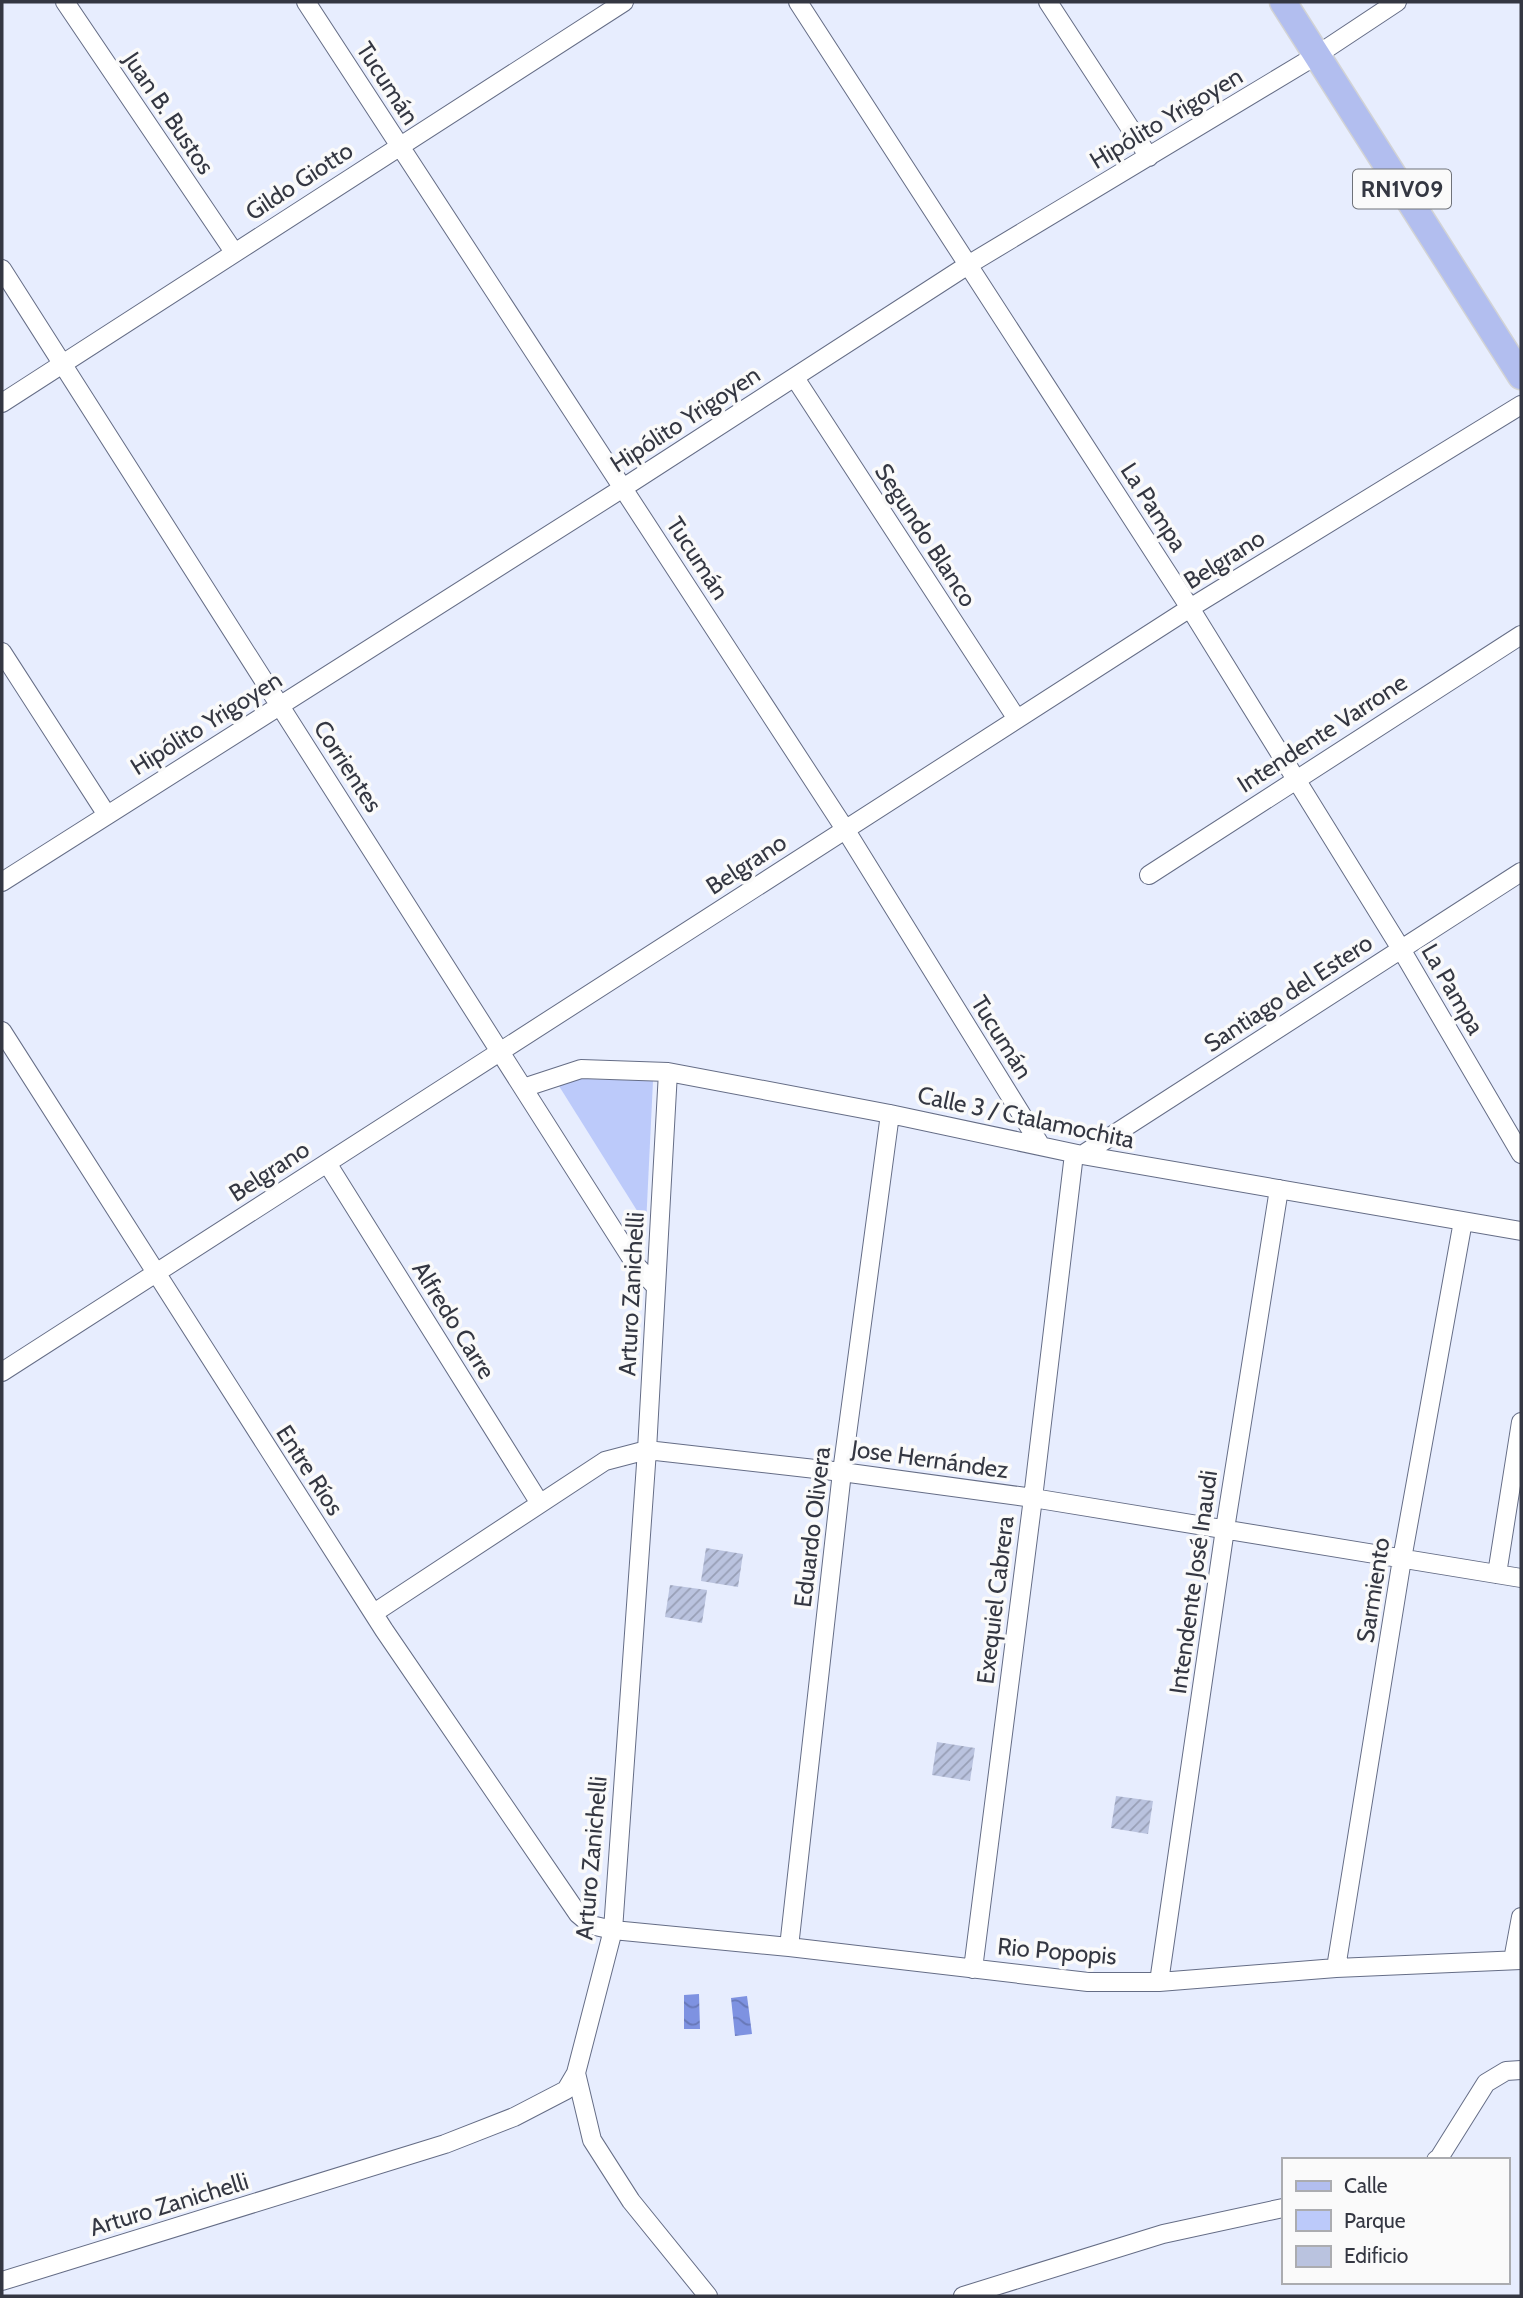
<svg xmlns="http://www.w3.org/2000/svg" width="1523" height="2298" font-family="Cabin,sans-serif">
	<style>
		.green { fill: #bccafa }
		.water { fill: url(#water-waves) }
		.building { fill: url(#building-hatch) }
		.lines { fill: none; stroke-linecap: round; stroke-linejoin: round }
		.minor-casing { stroke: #656d86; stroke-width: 20 }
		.primary-casing { stroke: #d2d3d5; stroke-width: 29 }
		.minor { stroke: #fff; stroke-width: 18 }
		.primary { stroke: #b2beef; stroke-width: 26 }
		.labels { text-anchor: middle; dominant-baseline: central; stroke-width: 7; stroke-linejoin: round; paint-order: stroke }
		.shield { fill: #fafafa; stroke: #6f7279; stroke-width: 2 }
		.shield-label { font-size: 23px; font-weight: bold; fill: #343742 }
		.street-label { font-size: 24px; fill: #343742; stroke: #fafafa }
	</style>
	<defs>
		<pattern id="water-waves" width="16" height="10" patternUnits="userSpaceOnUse" patternTransform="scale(1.75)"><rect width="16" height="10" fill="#7e92e1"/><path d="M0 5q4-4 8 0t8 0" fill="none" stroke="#6878b8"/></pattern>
		<pattern id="building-hatch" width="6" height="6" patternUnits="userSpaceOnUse" patternTransform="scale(1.75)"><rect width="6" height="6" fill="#bac3df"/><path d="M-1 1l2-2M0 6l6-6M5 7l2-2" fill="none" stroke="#989fb6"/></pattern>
	</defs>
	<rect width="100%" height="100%" fill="#e7edfe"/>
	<!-- green -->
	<path class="green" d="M554,1078L653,1081L646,1225Z"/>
	<!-- water -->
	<path class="water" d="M699,1994L700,2029H684V1995Z
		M747,1996L752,2034L735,2036L731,1998Z"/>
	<!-- building -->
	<path class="building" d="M706,1548L743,1554L738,1587L701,1581Z
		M670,1585L707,1590L702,1623L665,1617Z
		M937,1742L975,1748L970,1781L932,1775Z
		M1116,1796L1153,1801L1148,1834L1111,1828Z"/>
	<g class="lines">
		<!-- minor casing -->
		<g class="minor-casing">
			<path id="minor" d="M65,2L234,252
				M306,2L845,829L1041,1146
				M798,2L1190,608L1401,949L1521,1154
				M1048,2L1149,157
				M2,269L635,1264L656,1287
				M795,378L1017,719
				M2,403L624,2
				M2,652L107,815
				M1149,875L1521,635
				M2,882L623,488L968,265L1317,55L1397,2
				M2,1031L384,1630L578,1914L591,1925L613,1930L789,1947L1088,1982H1159L1336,1968L1521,1960
				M523,1088L581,1069L668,1072L890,1114L1082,1155L1521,1231
				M1082,1155L1521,872
				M327,1163L539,1502
				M2,1372L1190,608L1521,405
				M1497,1574L1521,1422
				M374,1613L605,1461L647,1450L842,1472L1033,1498L1521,1578
				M789,1947L842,1472L890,1114
				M1513,1960L1521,1917
				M1336,1968L1402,1559L1463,1221
				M973,1969L1033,1498L1074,1154
				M1159,1982L1225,1529L1279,1189
				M576,2073L592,2140L631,2201L708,2296
				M1436,2160L1439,2158L1486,2083L1506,2071L1521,2070
				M2,2281L445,2144L514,2117L566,2090L576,2073L613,1930L647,1450L668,1072
				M963,2296L1163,2234L1283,2208"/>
		</g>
		<!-- primary casing -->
		<g class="primary-casing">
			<path id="primary" d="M1283,2L1521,376"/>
		</g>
		<!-- minor -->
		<use href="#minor" class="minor"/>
		<!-- primary -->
		<use href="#primary" class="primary"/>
	</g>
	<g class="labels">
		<!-- shield labels -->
		<rect class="shield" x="1353" y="169.5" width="98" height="39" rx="5"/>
		<g class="shield-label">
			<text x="1402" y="189">RN1V09</text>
		</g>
		<!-- street labels -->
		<g class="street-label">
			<text transform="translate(388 83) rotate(57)">Tucumán</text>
			<text transform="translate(169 113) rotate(56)">Juan B. Bustos</text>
			<text transform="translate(1166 118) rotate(-31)">Hipólito Yrigoyen</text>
			<text transform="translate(299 181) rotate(-33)">Gildo Giotto</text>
			<text transform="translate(685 419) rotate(-33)">Hipólito Yrigoyen</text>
			<text transform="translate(1154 507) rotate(57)">La Pampa</text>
			<text transform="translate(926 535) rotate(57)">Segundo Blanco</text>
			<text transform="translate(698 558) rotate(57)">Tucumán</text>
			<text transform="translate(1224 559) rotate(-32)">Belgrano</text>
			<text transform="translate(206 723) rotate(-32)">Hipólito Yrigoyen</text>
			<text transform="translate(1322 733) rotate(-33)">Intendente Varrone</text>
			<text transform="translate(348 766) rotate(57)">Corrientes</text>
			<text transform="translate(746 864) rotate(-33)">Belgrano</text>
			<text transform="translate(1453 989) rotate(60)">La Pampa</text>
			<text transform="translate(1288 993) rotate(-33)">Santiago del Estero</text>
			<text transform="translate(1002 1037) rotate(58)">Tucumán</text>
			<text transform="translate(1026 1117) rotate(12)">Calle 3 / Ctalamochita</text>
			<text transform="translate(269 1171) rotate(-33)">Belgrano</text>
			<text transform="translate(631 1294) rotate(-87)">Arturo Zanichelli</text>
			<text transform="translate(454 1320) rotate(58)">Alfredo Carre</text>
			<text transform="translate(930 1459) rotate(8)">Jose Hernández</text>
			<text transform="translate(310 1470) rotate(57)">Entre Ríos</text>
			<text transform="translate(812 1527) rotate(-83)">Eduardo Olivera</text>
			<text transform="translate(1193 1582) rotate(-82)">Intendente José Inaudi</text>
			<text transform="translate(1373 1590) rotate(-81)">Sarmiento</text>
			<text transform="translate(995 1600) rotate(-83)">Exequiel Cabrera</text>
			<text transform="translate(591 1858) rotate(-85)">Arturo Zanichelli</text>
			<text transform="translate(1057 1951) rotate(5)">Rio Popopis</text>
			<text transform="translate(169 2204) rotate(-17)">Arturo Zanichelli</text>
		</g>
	</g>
	<!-- border -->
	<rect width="1523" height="2298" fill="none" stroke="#343742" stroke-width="7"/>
	<!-- legend -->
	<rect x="1282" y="2158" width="228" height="126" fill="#fafafa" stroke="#abacb0" stroke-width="2"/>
	<rect x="1296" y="2181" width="35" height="10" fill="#b2beef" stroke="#abacb0" stroke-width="2"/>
	<text x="1344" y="2193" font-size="21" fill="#343742">Calle</text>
	<rect x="1296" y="2210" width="35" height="21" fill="#bccafa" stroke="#abacb0" stroke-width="2"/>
	<text x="1344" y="2228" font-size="21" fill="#343742">Parque</text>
	<rect x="1296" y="2246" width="35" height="21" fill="#bac3df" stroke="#abacb0" stroke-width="2"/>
	<text x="1344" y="2263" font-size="21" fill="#343742">Edificio</text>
</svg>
